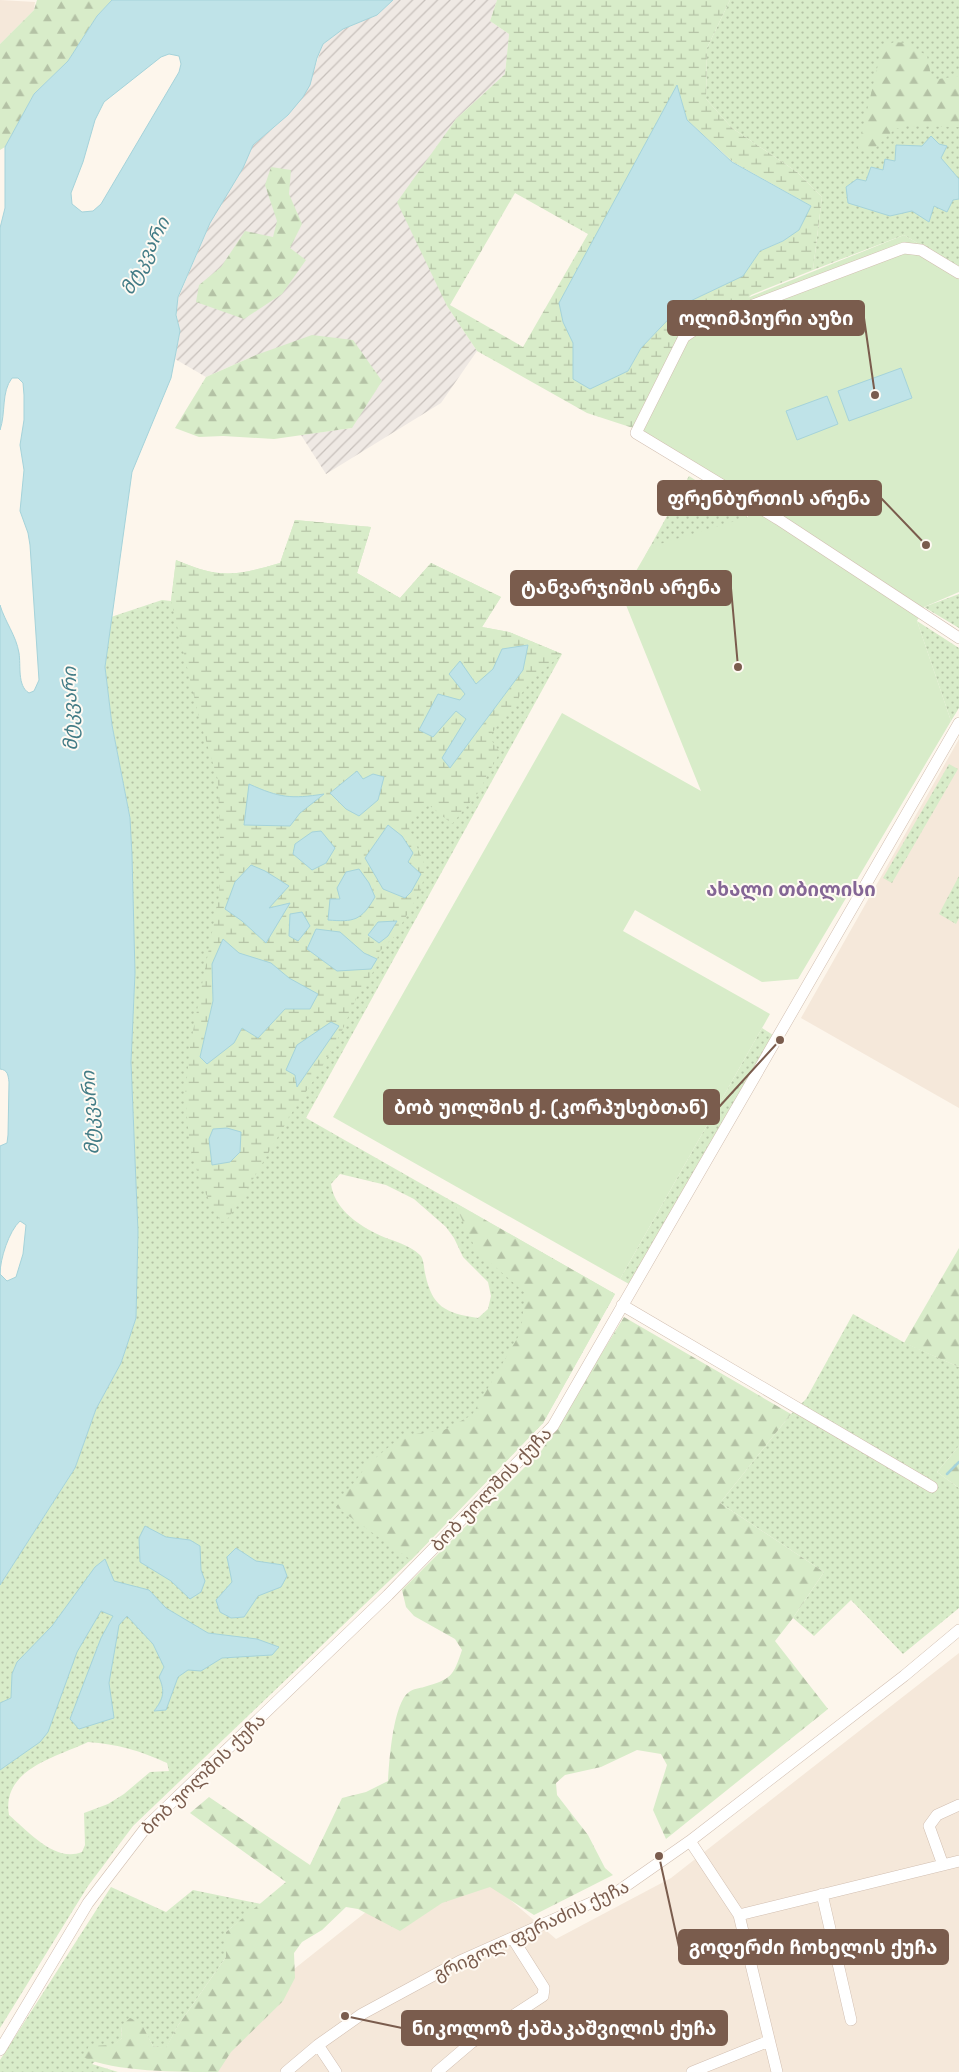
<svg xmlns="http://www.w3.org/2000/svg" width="959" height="2072" font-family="'Space Grotesk','Noto Sans Georgian',sans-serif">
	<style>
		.residential { fill: #f5e8da }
		.industrial { fill: url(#industrial-furrows) }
		.grass { fill: url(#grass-dots); fill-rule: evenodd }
		.forest { fill: url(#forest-firs) }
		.wetland { fill: url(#wetland-marsh); fill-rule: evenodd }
		.green { fill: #d8ecc9 }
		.water { fill: #bfe3e8; stroke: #a5d3da; fill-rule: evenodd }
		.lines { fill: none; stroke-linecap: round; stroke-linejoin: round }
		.stream { stroke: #a5d3da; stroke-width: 2.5 }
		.minor-casing { stroke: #d1beb0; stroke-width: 12 }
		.minor { stroke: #fff; stroke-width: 11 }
		.labels { text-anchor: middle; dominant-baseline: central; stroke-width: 4; stroke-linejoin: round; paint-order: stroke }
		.street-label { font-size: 18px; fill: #7a5c4d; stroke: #fffaf3 }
		.water-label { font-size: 19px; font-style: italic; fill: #437c86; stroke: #fffaf3 }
		.neighbourhood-label { font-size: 19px; font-weight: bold; fill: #846695; stroke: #fffaf3 }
		.leader { fill: none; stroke: #7a5c4d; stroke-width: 2 }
		.callout-dot { fill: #7a5c4d; stroke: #fffaf3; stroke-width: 2 }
		.callout { fill: #7a5c4d; stroke: #7a5c4d; stroke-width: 2 }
		.callout-label { font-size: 19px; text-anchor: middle; font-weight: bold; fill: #fff }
	</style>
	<defs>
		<pattern id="industrial-furrows" width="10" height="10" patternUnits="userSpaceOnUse" patternTransform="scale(1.25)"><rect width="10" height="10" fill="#efe9e4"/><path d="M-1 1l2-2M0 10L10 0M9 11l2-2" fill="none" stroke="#c7c0bb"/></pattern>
		<pattern id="grass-dots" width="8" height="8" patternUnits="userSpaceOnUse" patternTransform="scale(1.25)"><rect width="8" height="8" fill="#d8ecc9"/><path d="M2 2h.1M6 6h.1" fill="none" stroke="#b4c2a5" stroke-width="1.8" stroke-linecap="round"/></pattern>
		<pattern id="forest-firs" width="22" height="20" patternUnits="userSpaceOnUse" patternTransform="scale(1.25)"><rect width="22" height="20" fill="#d8ecc9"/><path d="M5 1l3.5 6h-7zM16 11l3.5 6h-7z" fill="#b4c2a5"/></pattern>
		<pattern id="wetland-marsh" width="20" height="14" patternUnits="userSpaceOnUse" patternTransform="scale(1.25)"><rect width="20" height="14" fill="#d8ecc9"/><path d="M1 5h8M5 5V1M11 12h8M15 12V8" fill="none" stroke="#b4c2a5"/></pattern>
	</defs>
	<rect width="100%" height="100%" fill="#fdf6ec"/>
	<!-- residential -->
	<path class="residential" d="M0,0L35,2L34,10L0,44Z
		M959,739V1108L801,1018Z
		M959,1653V2072H199L255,2000L448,1847L556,1939L671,1878Z"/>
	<!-- industrial -->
	<path class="industrial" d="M393,0H497L490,21L509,34L505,74L456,119L431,155L447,306L477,351L441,403L326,474L301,435L352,428L256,355L206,377L175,359L180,331L175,306L210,223L243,168L253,145L288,115L314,70L323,44L343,29L377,15Z"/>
	<!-- grass -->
	<path class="grass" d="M730,0H959V268L904,235L813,270L822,197L797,172L732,128L706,99L707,48Z
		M689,476L746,513L749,523L645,556Z
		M295,520L371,527L357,573L400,598L431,563L501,597L482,627L509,632L562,654L306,1118L615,1294L543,1423L411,1560L133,1826L88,1886L0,2028V1585L75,1468L96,1409L121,1363L136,1318L138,1232L131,1062L135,973L132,855L130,818L112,725L105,667L111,617L162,600L171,601L176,560C220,579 235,576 280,563ZM340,1174L386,1185L414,1199L446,1227L454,1238L463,1257L488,1282L491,1296L488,1309L478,1318C445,1313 432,1307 425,1273C424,1268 424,1259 420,1255C408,1243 390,1241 375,1233C355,1223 334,1207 331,1184ZM88,1742C117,1744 141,1751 167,1763L169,1771L150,1772L124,1794L108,1804L84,1813L85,1845L82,1852C55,1863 28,1831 9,1815C1,1769 57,1757 88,1742Z
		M959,594V628L924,607Z
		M917,621L959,648V708L951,721Z
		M949,764L958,769L892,883L883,878Z
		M959,876V918L956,924L939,914Z
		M762,1028L773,1035L629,1284L620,1279Z
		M853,1314L905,1343L959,1367V1446L937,1472L959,1488V1608L903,1654L851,1600L814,1636L793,1618L824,1572L720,1503L791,1414L806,1399Z
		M111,1887L166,1912L193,1890L261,1904L226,1932V1957L177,2027L166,2049L153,2046L141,2024L121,2026L122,2038L92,2064L118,2072H0V2060Z"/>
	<!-- forest -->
	<path class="forest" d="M37,0H112L97,16L68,61L34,94L5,147L0,150V44L34,10Z
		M894,42L907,43L927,56L932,80L959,76V127L907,126L895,129L869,154L858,148L882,48Z
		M271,167L291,170L289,194L302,224L290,248L306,260L282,294L244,319L196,302L199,285L221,267L245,231L273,237L277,221L265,185Z
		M312,335L353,340L382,381L352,428L274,439L223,436L199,437L175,428L206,377L256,355Z
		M454,1202L615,1294L543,1423L411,1560L336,1507L367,1465L402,1436L444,1430L472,1415L521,1332L525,1293L476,1250Z
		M959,1248V1367L904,1343Z
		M624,1317L791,1414L720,1503L824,1572L793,1618L775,1641L828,1709L666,1839L653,1810L667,1765L661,1754L637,1750L601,1767L565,1775L556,1783L557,1795L588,1835L605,1868L613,1875L534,1915L490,1887L442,1903L400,1931L358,1909L346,1907L322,1930L302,1942L294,1953L295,1978L283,2001L231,2052L218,2072C179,2072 114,2072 83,2057L89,2046L113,2045L122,2038L121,2026L130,2018L141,2023L153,2046L166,2048L177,2027L226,1957V1932L286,1882L190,1813L209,1797L310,1865L342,1798L366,1792L388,1781C389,1762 393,1703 409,1692C413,1689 420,1688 424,1687C451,1679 453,1677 462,1650L455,1639L414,1616L406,1607L402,1590L542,1450Z
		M959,1446V1488L937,1472Z"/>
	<!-- wetland -->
	<path class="wetland" d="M497,0H730L707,48L706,99L732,128L797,172L822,197L813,270L751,295L633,428L587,413L477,351L447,306L397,202L456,119L505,74L509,34L490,21ZM677,86L687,120L733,162L811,206L783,241L760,251L742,276L682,305L641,348L628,371L573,379V343ZM515,193L588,234L523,347L450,305Z
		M295,520L371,527L357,573L400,598L431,563L501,597L482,627L509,632L562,654L531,681L489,737L500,752L478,793L452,824L429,805L414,816L409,828L426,868L421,890L395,936L379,952L375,969L357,997L341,1033L318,1074L293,1111L239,1203L223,1225L201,1185L190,1147L185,1097L190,1047L219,896L220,839L218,780L200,721L171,601L176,560C220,579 235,576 280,563ZM503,649L450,768L442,758L466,720L456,711L433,737L465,693L449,673L461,661L476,684L493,669ZM249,784L275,796L299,798L323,795L300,813L290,826ZM388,826L413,852L408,862L365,858ZM265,871L289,886L269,909L278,922L265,943L242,921L225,909ZM340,932L364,953L377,959L307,949ZM223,939L239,953L271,963L289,978L318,994L310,1009H285L258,1038L242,1028L234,1043L200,1057L213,1001L212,964ZM339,1026L298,1087H297L295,1075Z"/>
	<!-- green -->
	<path class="green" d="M904,235L959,268V592L924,607L917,621L951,721L798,979L762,982L635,910L623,931L770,1014L620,1279L333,1117L562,713L701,791L622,595L650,547L748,517V508L676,461L633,428L695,319Z"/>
	<!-- water -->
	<path class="water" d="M112,0H393L377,15L343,29L323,44L317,58L310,85L303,97L288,115L253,145L243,168L210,223L178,297L176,315L180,331L171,378L132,472L105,667L112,725L130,818L132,855L135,973L131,1062L138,1232L136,1318L121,1363L96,1409L75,1468L0,1585V1146L7,1143L8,1135L9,1082C8,1075 8,1070 0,1069V605C5,622 16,635 19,653C21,665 17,686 29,693L34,691L39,680L30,545L28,533L20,511L24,470L20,445L24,420V395L23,383L18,378H12C1,392 6,413 0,430V228L5,208V147L34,94L68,61L97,16ZM169,54L179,56L181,64L179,72L101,204L93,211L82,212L72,204L71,193L83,162L95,120L104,102L161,57ZM20,1221L26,1225L23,1254L16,1277L7,1281L0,1274C0,1259 9,1231 20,1221Z
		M677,85L687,120L732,162L811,206L799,230L783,241L760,251L743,276L682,305L641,348L628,371L590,389L573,379V343L563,322L559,303Z
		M931,136L939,144L947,146L941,158L959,179V199L953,200L947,212L934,206L929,222L912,211L890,216L848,203L846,187L857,179L866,181L871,167L883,170L885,159L895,161L896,145L922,146Z
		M901,368L912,398L849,421L838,391Z
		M827,396L838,424L797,440L786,411Z
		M528,645L523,670L450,768L442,758L466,719L456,711L433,737L419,730L438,694L460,700L465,694L449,674L460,661L476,684L493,669L502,649Z
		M357,771L363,779L373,774L384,777L378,800L359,816L346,809L330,793Z
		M249,784C280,798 291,799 324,794L300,813L290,826L244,825Z
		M388,825L402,836L413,853L408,862L421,874L411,892L405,898L383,889L365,858Z
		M321,831L335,848L326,863L312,870L293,854L295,844L312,832Z
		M251,865L265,871L289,886L269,908L290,903L266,943L242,921L225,909L235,882Z
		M359,869L369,883L375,897C361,921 354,922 328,920L330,899H340L337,888L346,872Z
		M302,912L310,926L298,941L289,936L290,914Z
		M397,921L388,936L379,943L368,935L378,922Z
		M316,929L340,932L364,953L377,959L371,969L337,971L307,949Z
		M223,939L239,953L271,963L289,978L318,994L310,1009H285L258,1038L242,1028L234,1043L207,1064L200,1057L213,1001L212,964Z
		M331,1022L339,1026L297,1087L295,1075L286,1070L297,1045Z
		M227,1128L241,1132L240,1152L230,1162L212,1165L209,1139L213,1129Z
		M145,1526L166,1537L190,1540L200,1546L201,1570L205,1581L201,1592L190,1599L171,1581L140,1562L139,1538Z
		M236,1548L256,1561L283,1565L287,1576L281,1587L258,1596L244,1617L231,1618L220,1612L216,1600L232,1582L227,1557Z
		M105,1559L114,1581L149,1590L166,1608L208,1633L257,1639L279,1647L272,1655L222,1658L201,1671L188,1670L178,1677L166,1710L154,1711C164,1698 165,1691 159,1677L164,1667L153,1644L127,1616L119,1625L109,1683L114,1718L79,1729L70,1719L101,1638L113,1616L101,1611L77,1652L48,1732L40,1742L0,1770V1703L11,1698L12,1674L17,1662L52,1626L95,1567Z"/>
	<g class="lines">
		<!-- stream -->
		<path class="stream" d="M947,1474L959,1462"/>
		<!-- minor casing -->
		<g class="minor-casing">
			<path id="minor" d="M959,273L921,250L904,248L703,324L684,337L636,433L778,519L959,638
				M622,1305L932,1487
				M690,1841L739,1915L777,2072
				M943,1865L929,1826L937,1815L959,1805
				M822,1894L851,2020
				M739,1915L959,1861
				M318,2045L336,2072
				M0,2050L88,1903L147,1826L388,1595L553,1426L959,723
				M286,2072L318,2045L362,2014L460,1961L620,1890L690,1841L904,1676L959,1630
				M437,2072L471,2043L543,1996L544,1988L513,1939
				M692,2072L769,2041"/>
		</g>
		<!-- minor -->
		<use href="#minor" class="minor"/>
	</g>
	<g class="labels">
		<!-- street labels -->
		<g class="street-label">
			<text transform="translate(491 1489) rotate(-46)">ბობ უოლშის ქუჩა</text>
			<text transform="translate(203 1774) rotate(-44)">ბობ უოლშის ქუჩა</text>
			<text transform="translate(531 1930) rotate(-25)">გრიგოლ ფერაძის ქუჩა</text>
		</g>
		<!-- water labels -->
		<g class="water-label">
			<text transform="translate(145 256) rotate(-63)">მტკვარი</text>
			<text transform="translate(70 709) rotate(-91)">მტკვარი</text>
			<text transform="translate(90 1113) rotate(-93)">მტკვარი</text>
		</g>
		<!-- neighbourhood labels -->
		<g class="neighbourhood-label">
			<text x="791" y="889">ახალი თბილისი</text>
		</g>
	</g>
	<!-- callouts -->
	<path class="leader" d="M875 395L864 318M926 545L881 498M738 667L731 588M780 1040L719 1107M659 1856L679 1947M345 2016L402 2028"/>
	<g class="callout-dot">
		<circle cx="875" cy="395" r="5"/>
		<circle cx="926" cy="545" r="5"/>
		<circle cx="738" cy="667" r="5"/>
		<circle cx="780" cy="1040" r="5"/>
		<circle cx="659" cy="1856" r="5"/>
		<circle cx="345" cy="2016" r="5"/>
	</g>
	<g class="callout">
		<rect x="668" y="301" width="196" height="34" rx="5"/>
		<rect x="658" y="481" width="223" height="34" rx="5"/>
		<rect x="511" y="571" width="220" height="34" rx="5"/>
		<rect x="384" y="1090" width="335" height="34" rx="5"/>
		<rect x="679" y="1930" width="269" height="34" rx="5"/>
		<rect x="402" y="2011" width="325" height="34" rx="5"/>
	</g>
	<g class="callout-label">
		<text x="766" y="325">ოლიმპიური აუზი</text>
		<text x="769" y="505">ფრენბურთის არენა</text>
		<text x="621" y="594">ტანვარჯიშის არენა</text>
		<text x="551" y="1114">ბობ უოლშის ქ. (კორპუსებთან)</text>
		<text x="813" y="1954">გოდერძი ჩოხელის ქუჩა</text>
		<text x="564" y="2035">ნიკოლოზ ქაშაკაშვილის ქუჩა</text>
	</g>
</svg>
